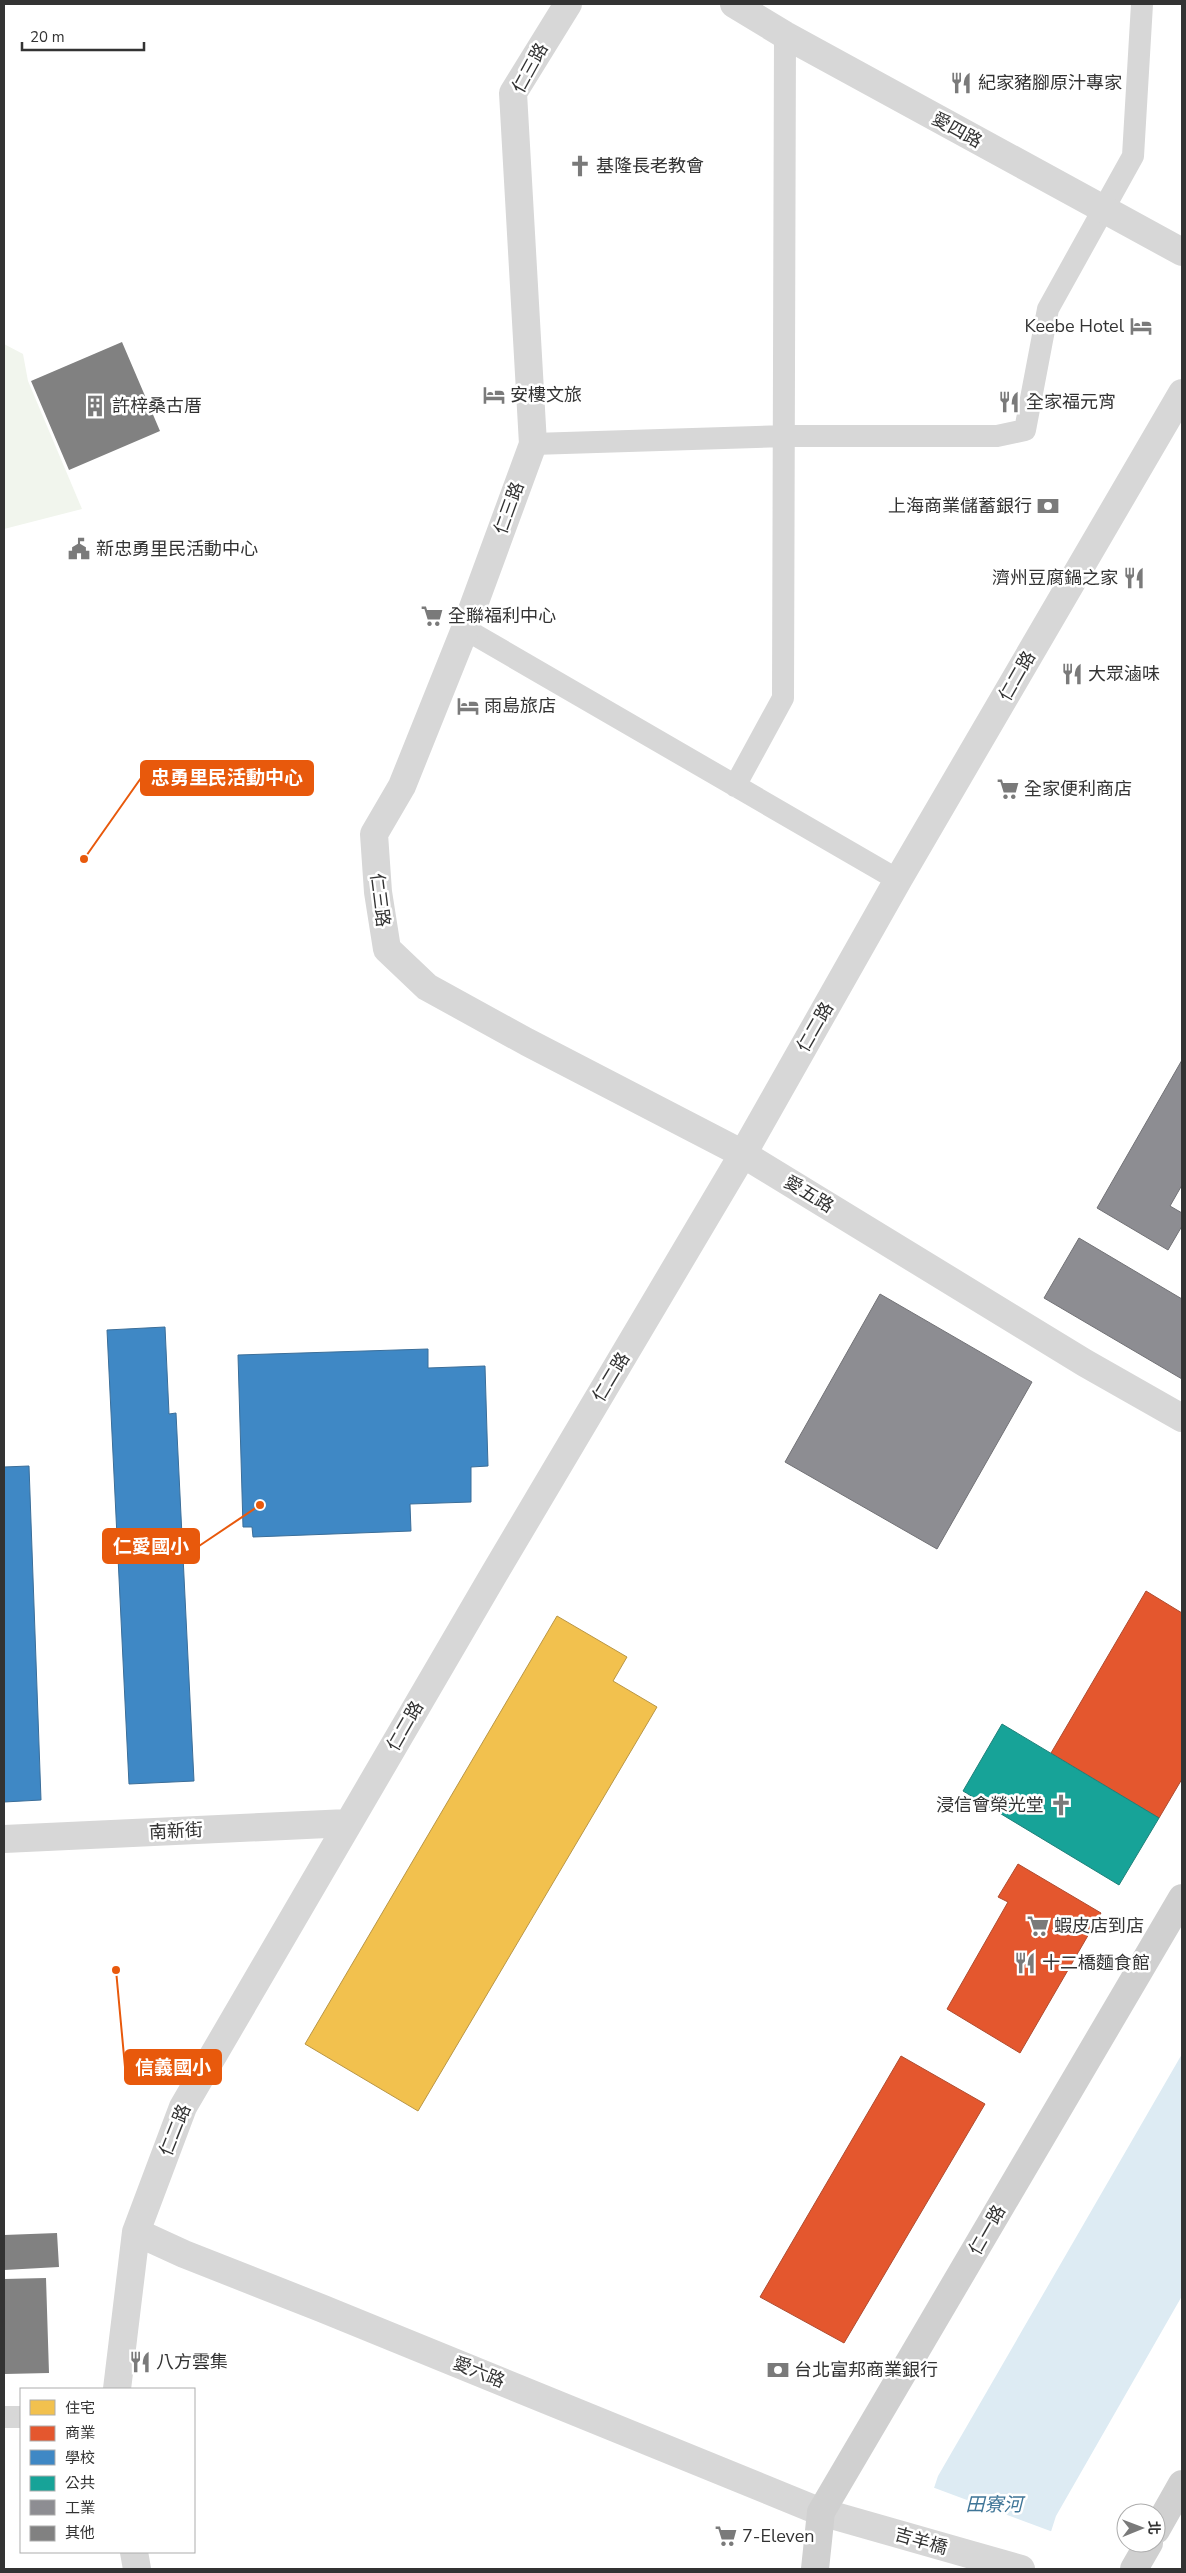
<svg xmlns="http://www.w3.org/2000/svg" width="1186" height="2573" font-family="'Nunito Sans','Noto Sans TC',sans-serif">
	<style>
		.green { fill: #f1f5ed }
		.water { fill: #ddebf3 }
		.pier { fill: #fff }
		.homes { fill: #f2c14e; stroke: #b99646 }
		.shops { fill: #e4572e; stroke: #af4c30 }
		.schools { fill: #3f88c5; stroke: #3b6e99 }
		.public { fill: #17a398; stroke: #1f817a }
		.industry { fill: #8d8d92; stroke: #727276 }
		.building { fill: #818181 }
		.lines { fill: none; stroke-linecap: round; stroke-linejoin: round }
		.lane { stroke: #d7d7d7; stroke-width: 22 }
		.street { stroke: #d7d7d7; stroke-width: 28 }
		.secondary { stroke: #d0d0d0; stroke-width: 28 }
		.labels { text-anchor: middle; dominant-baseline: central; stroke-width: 5; stroke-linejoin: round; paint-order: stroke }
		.street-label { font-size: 18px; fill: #333; stroke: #fff }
		.poi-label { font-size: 18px; fill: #333; stroke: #fff; text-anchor: start }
		.water-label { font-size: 19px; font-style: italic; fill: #3f7597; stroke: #fff }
		.leader { fill: none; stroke: #e8590c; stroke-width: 2 }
		.callout-dot { fill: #e8590c; stroke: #fff; stroke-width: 2 }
		.callout { fill: #e8590c; stroke: #e8590c; stroke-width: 2 }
		.callout-label { font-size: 19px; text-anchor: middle; font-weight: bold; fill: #fff }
	</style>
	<rect width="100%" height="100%" fill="#fff"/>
	<!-- green -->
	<path class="green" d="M4,344L23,354L28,381L82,509L4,529Z"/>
	<!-- water -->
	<path class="water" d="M1182,2054V2296L1056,2516L1039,2569H907L938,2476Z"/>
	<!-- pier -->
	<path class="pier" d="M932,2487L1053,2532L1041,2569H904Z"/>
	<!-- homes -->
	<path class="homes" d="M557,1616L627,1657L613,1681L657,1707L418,2111L305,2044Z"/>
	<!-- shops -->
	<path class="shops" d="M1146,1591L1182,1613V1779L1159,1818L1051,1753Z
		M1018,1864L1101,1913L1020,2053L947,2009L1008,1902L998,1897Z
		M901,2056L985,2104L844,2343L760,2297Z"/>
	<!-- schools -->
	<path class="schools" d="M165,1327L169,1414L176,1413L194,1781L129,1784L107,1330Z
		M428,1349V1368L485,1366L488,1466L471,1467V1502L410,1504L411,1531L253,1537L252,1527H243L238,1355Z
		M29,1466L41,1800L4,1802V1467Z"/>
	<!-- public -->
	<path class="public" d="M1002,1724L1159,1818L1119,1885L963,1791Z"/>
	<!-- industry -->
	<path class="industry" d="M1182,1060V1185L1170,1206L1182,1213V1226L1168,1250L1097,1208Z
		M1079,1238L1182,1299V1379L1044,1298Z
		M880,1294L1032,1382L937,1549L785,1462Z"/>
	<!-- building -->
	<path class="building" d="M122,342L160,431L69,470L31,381Z
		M57,2233L59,2267L4,2270V2235Z
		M46,2278L49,2373L5,2374L4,2279Z"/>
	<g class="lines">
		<!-- lane -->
		<path class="lane" d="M533,444L785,436H997L1025,430L1048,309L1133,156L1142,4
			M465,629L898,880
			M735,786L783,698L785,35
			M4,2417H21"/>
		<!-- street -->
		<path class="street" d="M568,4L513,93L533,444L465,629L402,786L374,834L378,892L387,949L427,987L527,1042L743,1154L1085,1363L1182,1418
			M734,4L785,35L1182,252
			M4,1839L348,1823
			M136,2232L184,2254L321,2308L821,2512L1021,2569
			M117,2389L136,2232L183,2107L494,1574L743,1154L898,880L1182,393
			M134,2552L137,2569"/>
		<!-- secondary -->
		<path class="secondary" d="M1156,2530L1182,2484
			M815,2569L821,2512L1182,1898
			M1134,2569L1149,2543"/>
	</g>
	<!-- icons -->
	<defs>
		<g id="restaurant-bare" transform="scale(1.725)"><path d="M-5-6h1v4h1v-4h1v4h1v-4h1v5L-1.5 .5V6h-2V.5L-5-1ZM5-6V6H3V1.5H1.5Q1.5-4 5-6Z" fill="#7a7a7a" stroke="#fff" stroke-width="2.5" paint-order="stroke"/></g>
		<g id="church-bare" transform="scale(1.725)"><path d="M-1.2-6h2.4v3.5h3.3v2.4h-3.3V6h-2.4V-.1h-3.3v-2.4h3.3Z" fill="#7a7a7a" stroke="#fff" stroke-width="2.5" paint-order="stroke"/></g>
		<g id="hotel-bare" transform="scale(1.725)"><path d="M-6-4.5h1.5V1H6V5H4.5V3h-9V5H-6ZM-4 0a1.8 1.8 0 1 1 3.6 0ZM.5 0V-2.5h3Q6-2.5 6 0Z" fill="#7a7a7a" stroke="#fff" stroke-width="2.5" paint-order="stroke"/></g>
		<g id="building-bare" transform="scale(1.725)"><path d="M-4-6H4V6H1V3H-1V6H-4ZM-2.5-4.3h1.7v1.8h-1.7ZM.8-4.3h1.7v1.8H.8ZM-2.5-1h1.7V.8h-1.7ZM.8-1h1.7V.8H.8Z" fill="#7a7a7a" stroke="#fff" stroke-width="2.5" paint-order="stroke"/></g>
		<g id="bank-bare" transform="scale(1.725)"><path d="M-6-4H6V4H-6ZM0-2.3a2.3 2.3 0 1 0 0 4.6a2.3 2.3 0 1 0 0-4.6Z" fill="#7a7a7a" stroke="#fff" stroke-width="2.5" paint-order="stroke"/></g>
		<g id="civic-bare" transform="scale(1.725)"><path d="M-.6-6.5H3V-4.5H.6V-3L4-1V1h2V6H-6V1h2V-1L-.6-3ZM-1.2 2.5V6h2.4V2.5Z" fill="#7a7a7a" stroke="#fff" stroke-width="2.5" paint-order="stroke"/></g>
		<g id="supermarket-bare" transform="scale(1.725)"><path d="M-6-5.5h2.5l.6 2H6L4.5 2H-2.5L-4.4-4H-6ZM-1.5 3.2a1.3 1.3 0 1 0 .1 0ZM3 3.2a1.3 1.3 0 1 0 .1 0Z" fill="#7a7a7a" stroke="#fff" stroke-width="2.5" paint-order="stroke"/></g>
	</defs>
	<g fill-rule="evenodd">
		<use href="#restaurant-bare" x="961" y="83"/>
		<use href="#church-bare" x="580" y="166"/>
		<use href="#hotel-bare" x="1141" y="326"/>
		<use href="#hotel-bare" x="494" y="395"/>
		<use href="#restaurant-bare" x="1009" y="402"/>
		<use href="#building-bare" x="95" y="406"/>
		<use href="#bank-bare" x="1048" y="506"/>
		<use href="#civic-bare" x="79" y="549"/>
		<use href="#restaurant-bare" x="1134" y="578"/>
		<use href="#supermarket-bare" x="432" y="616"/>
		<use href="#restaurant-bare" x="1072" y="674"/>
		<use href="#hotel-bare" x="468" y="706"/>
		<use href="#supermarket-bare" x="1008" y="789"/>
		<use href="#church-bare" x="1061" y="1805"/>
		<use href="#supermarket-bare" x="1038" y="1926"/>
		<use href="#restaurant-bare" x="1025" y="1963"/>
		<use href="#restaurant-bare" x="140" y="2362"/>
		<use href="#bank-bare" x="778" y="2370"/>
		<use href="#supermarket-bare" x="726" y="2536"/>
	</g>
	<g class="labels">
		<!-- street labels -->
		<g class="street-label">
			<text transform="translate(530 68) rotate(-61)">仁三路</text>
			<text transform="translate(957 130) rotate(29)">愛四路</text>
			<text transform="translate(509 508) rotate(-70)">仁三路</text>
			<text transform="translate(1017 676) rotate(-60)">仁二路</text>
			<text transform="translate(380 900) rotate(83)">仁三路</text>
			<text transform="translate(815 1027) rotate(-60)">仁二路</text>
			<text transform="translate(809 1194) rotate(31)">愛五路</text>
			<text transform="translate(611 1377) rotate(-59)">仁二路</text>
			<text transform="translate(405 1726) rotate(-60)">仁二路</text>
			<text transform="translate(176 1831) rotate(-3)">南新街</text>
			<text transform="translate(175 2130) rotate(-68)">仁二路</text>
			<text transform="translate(987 2230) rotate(-60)">仁一路</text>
			<text transform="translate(479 2372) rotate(22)">愛六路</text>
			<text transform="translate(921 2541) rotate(16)">吉羊橋</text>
		</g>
		<!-- poi labels -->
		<g class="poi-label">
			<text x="978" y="83">紀家豬腳原汁專家</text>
			<text x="596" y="166">基隆長老教會</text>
			<text x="1124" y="326" text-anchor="end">Keebe Hotel</text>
			<text x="510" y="395">安樓文旅</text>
			<text x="1026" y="402">全家福元宵</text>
			<text x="112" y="406">許梓桑古厝</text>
			<text x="1032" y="506" text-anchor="end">上海商業儲蓄銀行</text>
			<text x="96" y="549">新忠勇里民活動中心</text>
			<text x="1118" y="578" text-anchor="end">濟州豆腐鍋之家</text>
			<text x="448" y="616">全聯福利中心</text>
			<text x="1088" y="674">大眾滷味</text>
			<text x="484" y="706">雨島旅店</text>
			<text x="1024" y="789">全家便利商店</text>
			<text x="1044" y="1805" text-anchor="end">浸信會榮光堂</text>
			<text x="1054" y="1926">蝦皮店到店</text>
			<text x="1042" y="1963">十二橋麵食館</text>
			<text x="156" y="2362">八方雲集</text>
			<text x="794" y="2370">台北富邦商業銀行</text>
			<text x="742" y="2536">7-Eleven</text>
		</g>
		<!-- water labels -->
		<g class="water-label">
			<text x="994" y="2505">田寮河</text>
		</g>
	</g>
	<!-- callouts -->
	<path class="leader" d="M84 859L141 778M260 1505L199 1546M116 1970L125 2067"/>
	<g class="callout-dot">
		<circle cx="84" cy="859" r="5"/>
		<circle cx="260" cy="1505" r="5"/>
		<circle cx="116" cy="1970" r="5"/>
	</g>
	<g class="callout">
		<rect x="141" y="761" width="172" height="34" rx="5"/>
		<rect x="103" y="1529" width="96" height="34" rx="5"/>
		<rect x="125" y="2050" width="96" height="34" rx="5"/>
	</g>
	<g class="callout-label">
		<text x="227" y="784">忠勇里民活動中心</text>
		<text x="151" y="1553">仁愛國小</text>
		<text x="173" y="2074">信義國小</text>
	</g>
	<!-- border -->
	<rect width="1186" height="2573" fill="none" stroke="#333333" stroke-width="10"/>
	<!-- legend -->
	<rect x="20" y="2388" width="175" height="165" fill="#ffffff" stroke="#adadad"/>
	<rect x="30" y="2400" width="25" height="15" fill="#f2c14e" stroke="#adadad"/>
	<text x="65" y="2413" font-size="15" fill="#333333">住宅</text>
	<rect x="30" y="2426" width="25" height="15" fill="#e4572e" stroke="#adadad"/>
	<text x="65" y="2438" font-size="15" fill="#333333">商業</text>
	<rect x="30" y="2450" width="25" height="15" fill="#3f88c5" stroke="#adadad"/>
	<text x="65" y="2463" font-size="15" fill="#333333">學校</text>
	<rect x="30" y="2476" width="25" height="15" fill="#17a398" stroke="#adadad"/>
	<text x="65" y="2488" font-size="15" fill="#333333">公共</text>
	<rect x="30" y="2500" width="25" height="15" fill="#8d8d92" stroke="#adadad"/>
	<text x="65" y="2513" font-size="15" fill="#333333">工業</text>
	<rect x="30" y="2526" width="25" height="15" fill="#818181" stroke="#adadad"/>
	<text x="65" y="2538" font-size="15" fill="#333333">其他</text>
	<!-- north arrow -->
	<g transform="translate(1141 2528) rotate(89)"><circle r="24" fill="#ffffff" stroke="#adadad"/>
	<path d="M0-4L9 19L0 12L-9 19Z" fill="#7a7a7a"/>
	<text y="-8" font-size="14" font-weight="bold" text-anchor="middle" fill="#333333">北</text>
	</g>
	<!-- scale -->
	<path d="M22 42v8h122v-8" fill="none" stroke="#333333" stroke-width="2.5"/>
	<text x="30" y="42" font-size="15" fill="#333333" stroke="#ffffff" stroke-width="4" paint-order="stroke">20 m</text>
</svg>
